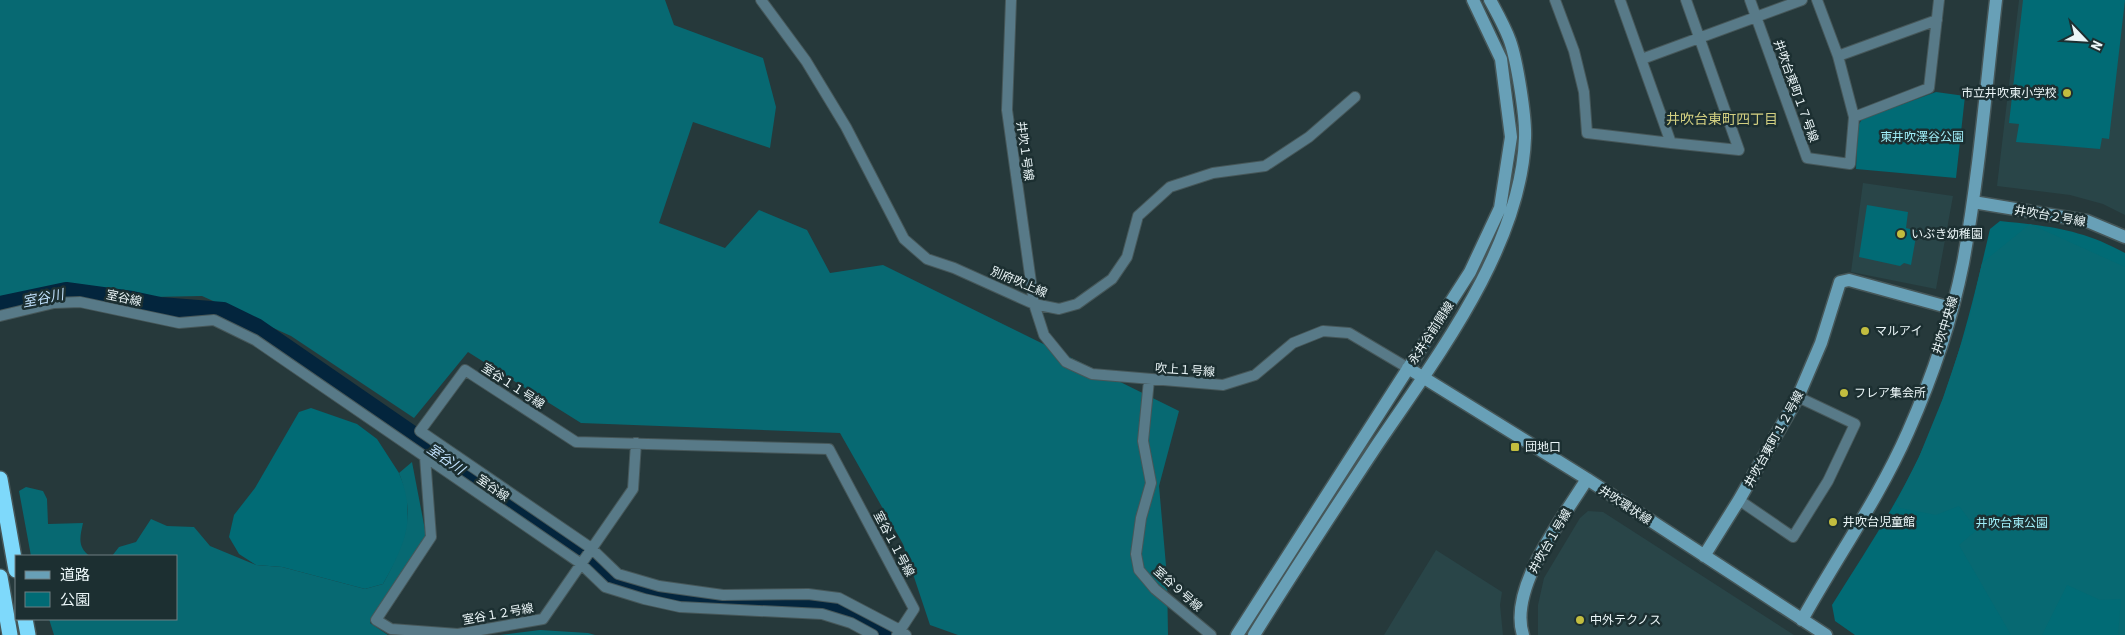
<svg xmlns="http://www.w3.org/2000/svg" width="2125" height="635" font-family="'Roboto Condensed','Noto Sans JP',sans-serif">
	<style>
		.built { fill: #294548 }
		.green { fill: #016b75 }
		.forest { fill: #076972 }
		.lines { fill: none; stroke-linecap: round; stroke-linejoin: round }
		.river { stroke: #03253d; stroke-width: 20 }
		.street-casing { stroke: #465759; stroke-width: 12 }
		.secondary-casing { stroke: #465759; stroke-width: 15 }
		.highway-casing { stroke: #465759; stroke-width: 18 }
		.street { stroke: #587a88; stroke-width: 10 }
		.secondary { stroke: #68a0b7; stroke-width: 12 }
		.highway { stroke: #7ed9fb; stroke-width: 15 }
		.poi-dot { fill: #c2bd3f; stroke: #1c2f31; stroke-width: 2 }
		.labels { text-anchor: middle; dominant-baseline: central; stroke-width: 5; stroke-linejoin: round; paint-order: stroke }
		.street-label { font-size: 12px; fill: #ebf6f8; stroke: #1c2f31 }
		.poi-label { font-size: 12px; fill: #ebf6f8; stroke: #1c2f31; text-anchor: start }
		.park-label { font-size: 12px; fill: #a0eef8; stroke: #1c2f31 }
		.neighbourhood-label { font-size: 14px; fill: #d2cf81; stroke: #1c2f31 }
		.water-label { font-size: 14px; font-style: italic; fill: #bfdffb; stroke: #1c2f31 }
	</style>
	<rect width="100%" height="100%" fill="#26393b"/>
	<!-- built -->
	<path class="built" d="M2019,0H2125V215L2103,204L2070,195L1997,186Z
		M1863,183L1953,196L1936,289L1851,272Z
		M1588,511L1603,512L1794,635H1538V605L1544,578L1580,518Z
		M1436,550L1502,592L1500,605L1503,635H1384Z"/>
	<!-- green -->
	<path class="green" d="M2023,0H2125L2109,139L2102,138L2100,149L2016,142L2019,124L2009,123Z
		M1936,92L1965,96L1956,178L1856,169L1858,126L1862,119Z
		M1867,205L1908,212L1906,228L1917,231L1911,265L1904,263L1900,266L1859,257Z
		M2000,221C2048,226 2081,229 2125,253V635H1855L1835,621L1832,605C1862,557 1894,509 1919,457C1953,385 1972,307 1990,229Z
		M311,408L357,424L377,439L399,473L407,493L408,524L402,550L383,584L365,589L282,567L256,565L239,554L229,537L234,515L255,488L299,412Z"/>
	<!-- forest -->
	<path class="forest" d="M0,0H665L674,25L763,58L776,107L770,148L693,122L659,223L725,248L759,210L807,230L830,273L883,265L1179,411L1159,486L1167,577L1168,635H958L930,625L903,544L840,433L581,423L468,352L414,418L291,336L202,296L0,300Z
		M2030,224L2125,267V635H2118L2121,599L2100,600L2067,585L2042,635H2011L1959,545L1977,530L1959,506L1936,515L1900,508L1896,503L1919,457L1943,398L1968,324L1982,263Z
		M412,462L426,535L370,623L388,635H54L49,619H176V556H112L119,547L136,542L151,519L167,526L194,527L210,546L256,565L282,567L365,589L383,584C405,544 417,518 399,473Z
		M26,487L43,491L47,499L48,524L83,523C80,537 77,547 90,556H31L19,491Z
		M540,630L588,633L595,635H500Z"/>
	<g class="lines">
		<!-- river -->
		<path class="river" d="M0,306L66,292L132,301L160,307L223,312L256,328L552,532L613,579L659,594L708,602L751,605L819,603L846,610L891,635"/>
		<!-- street casing -->
		<g class="street-casing">
			<path id="street" d="M761,0L806,61L846,127L904,239L927,259L954,268L1034,304L1059,309L1077,304L1112,279L1127,257L1138,216L1170,187L1213,173L1265,166L1309,137L1355,97
				M1011,0L1007,110L1034,304L1044,335L1066,362L1092,374L1223,385L1255,375L1293,343L1323,331L1349,333L1408,368
				M1555,0L1574,51L1584,92L1587,133L1671,143L1620,0
				M1750,0L1807,158L1850,164L1854,117L1838,56L1817,0
				M1838,56L1937,20
				M1642,59L1802,0
				M1854,117L1929,88L1939,0
				M1671,143L1739,150L1686,0
				M0,316L54,303L80,302L179,323L214,320L255,340L580,563L605,587L644,599L680,607L822,614L851,623L873,635
				M1149,380L1143,441L1151,483L1141,518L1136,554L1139,570L1155,589L1211,635
				M425,457L431,537L376,620L391,629L458,634L543,619L633,489L636,443
				M1739,500L1793,537L1828,481L1855,424L1798,397
				M897,635L914,609L829,449L576,442L465,370L420,431L591,548L618,574L659,586L723,595L808,594L839,598L900,630L906,635"/>
		</g>
		<!-- secondary casing -->
		<g class="secondary-casing">
			<path id="secondary" d="M1973,202L2087,221L2125,237
				M1408,368L1587,479L1826,635
				M1704,556L1739,500L1798,397L1821,343L1840,282L1849,280L1951,308
				M1802,620C1837,557 1879,498 1908,432C1931,380 1952,319 1963,263C1979,176 1986,87 1996,0
				M1237,635L1470,272L1500,208L1511,137L1501,59L1473,0
				M1254,635C1293,572 1334,510 1375,448C1435,359 1521,248 1525,138C1526,117 1517,61 1510,41C1505,27 1497,13 1490,0
				M1523,635C1508,588 1563,518 1587,479"/>
		</g>
		<!-- highway casing -->
		<g class="highway-casing">
			<path id="highway" d="M0,479L16,570
				M0,577L10,635
				M25,619L28,635"/>
		</g>
		<!-- street -->
		<use href="#street" class="street"/>
		<!-- secondary -->
		<use href="#secondary" class="secondary"/>
		<!-- highway -->
		<use href="#highway" class="highway"/>
	</g>
	<!-- markers -->
	<g class="poi-dot">
		<circle cx="2067" cy="93" r="5"/>
		<circle cx="1901" cy="234" r="5"/>
		<circle cx="1865" cy="331" r="5"/>
		<circle cx="1844" cy="393" r="5"/>
		<rect x="1510" y="442" width="10" height="10" rx="2.5"/>
		<circle cx="1833" cy="522" r="5"/>
		<circle cx="1580" cy="620" r="5"/>
	</g>
	<g class="labels">
		<!-- street labels -->
		<g class="street-label">
			<text transform="translate(1796 91) rotate(70)">井吹台東町１７号線</text>
			<text transform="translate(1025 151) rotate(82)">井吹１号線</text>
			<text transform="translate(2050 216) rotate(10)">井吹台２号線</text>
			<text transform="translate(1019 282) rotate(23)">別府吹上線</text>
			<text transform="translate(124 298) rotate(12)">室谷線</text>
			<text transform="translate(1945 325) rotate(-73)">井吹中央線</text>
			<text transform="translate(1431 333) rotate(-57)">永井谷前開線</text>
			<text transform="translate(1185 370) rotate(4)">吹上１号線</text>
			<text transform="translate(513 386) rotate(33)">室谷１１号線</text>
			<text transform="translate(1774 439) rotate(-61)">井吹台東町１２号線</text>
			<text transform="translate(493 488) rotate(35)">室谷線</text>
			<text transform="translate(1625 505) rotate(33)">井吹環状線</text>
			<text transform="translate(1550 541) rotate(-60)">井吹台１号線</text>
			<text transform="translate(894 544) rotate(62)">室谷１１号線</text>
			<text transform="translate(1178 589) rotate(42)">室谷９号線</text>
			<text transform="translate(498 614) rotate(-10)">室谷１２号線</text>
		</g>
		<!-- poi labels -->
		<g class="poi-label">
			<text x="2057" y="93" text-anchor="end">市立井吹東小学校</text>
			<text x="1911" y="234">いぶき幼稚園</text>
			<text x="1875" y="331">マルアイ</text>
			<text x="1854" y="393">フレア集会所</text>
			<text x="1525" y="447">団地口</text>
			<text x="1843" y="522">井吹台児童館</text>
			<text x="1590" y="620">中外テクノス</text>
		</g>
		<!-- park labels -->
		<g class="park-label">
			<text x="1922" y="137">東井吹澤谷公園</text>
			<text x="2012" y="523">井吹台東公園</text>
		</g>
		<!-- neighbourhood labels -->
		<g class="neighbourhood-label">
			<text x="1722" y="119">井吹台東町四丁目</text>
		</g>
		<!-- water labels -->
		<g class="water-label">
			<text transform="translate(43 298) rotate(-11)">室谷川</text>
			<text transform="translate(446 459) rotate(35)">室谷川</text>
		</g>
	</g>
	<!-- legend -->
	<rect x="15" y="555" width="162" height="65" fill="#1c2f31" stroke="#6f7f81"/>
	<rect x="25" y="571" width="25" height="8" fill="#68a0b7" stroke="#6f7f81"/>
	<text x="60" y="580" font-size="15" fill="#ebf6f8">道路</text>
	<rect x="25" y="592" width="25" height="15" fill="#016b75" stroke="#6f7f81"/>
	<text x="60" y="605" font-size="15" fill="#ebf6f8">公園</text>
	<!-- north arrow -->
	<g transform="translate(2085 40) rotate(115)" stroke="#1c2f31" stroke-width="4" paint-order="stroke">
	<path d="M0-4L9 19L0 12L-9 19Z" fill="#ebf6f8"/>
	<text y="-8" font-size="14" font-weight="bold" text-anchor="middle" fill="#ebf6f8">N</text>
	</g>
</svg>
